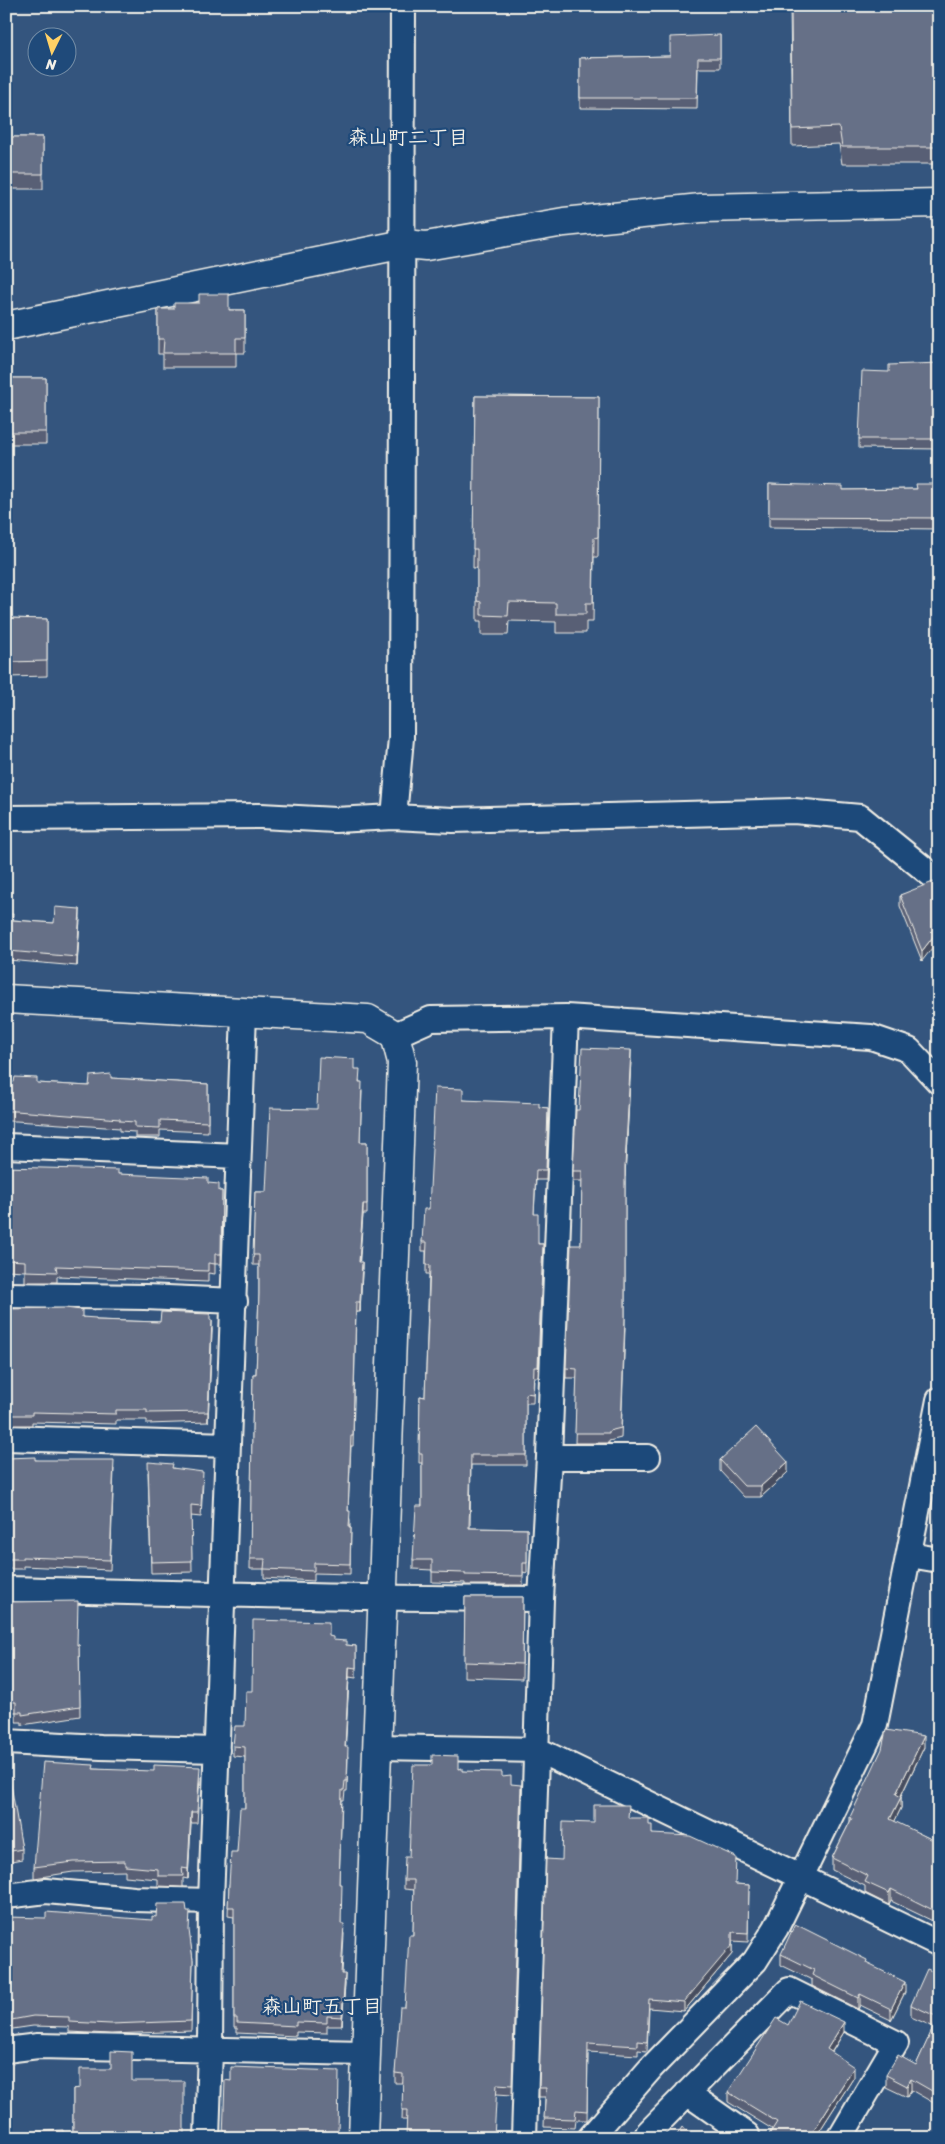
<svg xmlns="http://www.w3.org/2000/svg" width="945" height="2144" font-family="Sriracha,'Klee One',sans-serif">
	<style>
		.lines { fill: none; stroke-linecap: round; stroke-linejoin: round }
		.minor-casing { stroke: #f4f1e8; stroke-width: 28 }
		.tertiary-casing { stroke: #f4f1e8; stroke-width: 31 }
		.minor { stroke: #1f4a7a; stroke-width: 24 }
		.tertiary { stroke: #1f4a7a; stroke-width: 28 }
		.wall { fill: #585f74; stroke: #f4f1e8 }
		.shaded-wall { fill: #474e5e; stroke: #f4f1e8 }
		.building { fill: #666f87; stroke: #f4f1e8 }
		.labels { text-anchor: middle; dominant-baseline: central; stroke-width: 4.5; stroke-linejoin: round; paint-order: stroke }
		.neighbourhood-label { font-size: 20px; font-weight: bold; fill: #f4f1e8; stroke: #1f4a7a }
	</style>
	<rect width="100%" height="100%" fill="#34557e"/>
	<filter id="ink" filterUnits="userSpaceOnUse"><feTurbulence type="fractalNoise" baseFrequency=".02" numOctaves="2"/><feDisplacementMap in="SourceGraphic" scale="10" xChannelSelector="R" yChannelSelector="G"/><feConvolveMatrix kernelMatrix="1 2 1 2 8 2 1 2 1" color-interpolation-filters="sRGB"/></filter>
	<g filter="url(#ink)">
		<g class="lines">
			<!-- minor casing -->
			<g class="minor-casing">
				<path id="minor" d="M394,817L401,738L403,6
					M6,818L261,816L335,820L394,817L453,820L794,811L860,817L939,881
					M395,1035L431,1019L566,1017L871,1037L909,1050L939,1082
					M6,1146L238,1156
					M6,1295L145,1297L235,1301
					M6,1438L228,1445
					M549,1457H648
					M910,1555L939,1560
					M6,1589C184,1593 363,1599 541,1599
					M6,1742L101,1747L217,1750
					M377,1747L538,1750L939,1944
					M6,1896L46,1891L134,1899L211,1901
					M6,2050L38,2046L365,2053
					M687,2093L747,2135L745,2138
					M207,2138L210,2050L211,1901L244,1013
					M524,2138L541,1599L549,1457L566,1017
					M590,2138L651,2068L755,1961L776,1928L875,1725L939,1400
					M647,2138L648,2133L789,1990L896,2043L840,2138"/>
			</g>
			<!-- tertiary casing -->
			<g class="tertiary-casing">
				<path id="tertiary" d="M6,326L404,244L426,246L564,222L701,208L939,203
					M6,999L368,1019L395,1035L402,1062L363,2138"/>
			</g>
			<!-- minor -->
			<use href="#minor" class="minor"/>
			<!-- tertiary -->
			<use href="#tertiary" class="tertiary"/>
		</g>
		<!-- wall -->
		<path class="wall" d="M773,6H939V164H842L839,144L792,146L790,7Z
			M720,35V68H698L697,109L580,108V58L670,56Z
			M6,137H43V189H6Z
			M158,309L245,310V353H236V367H163V354H158Z
			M939,363V449L859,448V439L889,372Z
			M6,378H46V444H6Z
			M475,396L599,397L598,557H594L593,622H586V633H556V622L509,621L508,635H481V621H477V568H473Z
			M769,484L843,490L916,489L939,484V529L769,527Z
			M6,618L47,619V676L8,677V688H6Z
			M939,884L922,961L900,906V895Z
			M6,908L13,920L54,923L80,918L77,966L8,960V965H6Z
			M631,1059L625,1177V1328L621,1438L609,1441V1443H575L577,1378H566V1368L581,1245L582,1181H573V1171L579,1110Z
			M354,1069L360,1082L362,1092L360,1142H367V1214H363L359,1262L362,1272L360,1312H356L353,1446H351L348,1511L350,1521V1528H351L350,1574L314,1573V1581L264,1578V1569H250L253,1374H256L259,1294V1265H253L255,1192H266Z
			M111,1078L208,1084V1132L160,1130V1137H135V1132L120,1131V1128L16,1121H6V1083H37L89,1086Z
			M463,1100L548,1108L546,1180H536L534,1214L538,1244H543L538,1377H534L533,1403H526V1465H471L470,1528L527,1529V1573L523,1572V1585H465V1583L432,1582V1570L413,1569V1560L422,1506V1463H419L420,1396L425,1397L429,1274H426V1251H422V1242L429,1209Z
			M6,1167L118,1174L208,1183L219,1191H222L221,1264H215V1274L208,1273V1282L57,1276V1282H25V1271L6,1270Z
			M6,1309L82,1317L96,1320L160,1322L210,1320L212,1330L208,1422L147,1424V1420H116V1424L32,1422V1425H6Z
			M6,1458L35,1460L114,1469L110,1570L23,1566V1569H6Z
			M720,1460L788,1472L761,1497H744L720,1471Z
			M173,1468L203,1482L201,1517L191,1516L192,1572L151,1573L148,1472Z
			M939,1506V1543L934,1540V1530Z
			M465,1597H523L522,1679L464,1677Z
			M6,1602L77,1645H79L80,1716L22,1725V1722H16V1712H6Z
			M329,1636L333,1640L346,1645L356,1646V1678L349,1677L345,1747L348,1757L347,1791H345L344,1800H342L339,1884L341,1924L344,1934L342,1974L345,1984L342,2026H327V2033L296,2032V2036L237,2033V2028H234V1917L228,1916L229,1885L237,1852L245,1808V1757L233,1756V1746L245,1726Z
			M924,1747L901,1796V1808L894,1822L935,1841L939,1834V1924L891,1901L889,1905L865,1893V1886L832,1870V1858L850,1822V1817Z
			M6,1768L22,1849V1859L6,1862Z
			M94,1769L200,1777L197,1823H191L188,1879L183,1878V1887L158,1886V1879L125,1876V1871L73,1872L34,1878V1867Z
			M458,1769L462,1771L502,1777L511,1784L521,1794L512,2095L497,2094L406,2120H402L403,2083H395V2073L405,2007L413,1935L414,1890L404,1889V1880Z
			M629,1818L649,1825L652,1834L735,1884L749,1885L748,1942L732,1941V1954L684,2011L649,2008L647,2051L638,2050V2055L588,2052L587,2120H576L575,2128L544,2127L545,2097H539V2088L562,1860L594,1823Z
			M6,1917L189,1933L193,1960L191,2031L111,2034L69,2032V2027L33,2026L6,2030Z
			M781,1954L867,1964L905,1992L891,2020L860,2005L858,2009L812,1986V1980L781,1965Z
			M939,1974V2106L911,2090L907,2097L886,2087V2075L916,2065L934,2027L911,2017V2005Z
			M788,2025L844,2032L832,2052L854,2077L815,2138H767L772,2129L728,2102V2092Z
			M132,2081L184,2138H73V2089Z"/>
		<!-- shaded-wall -->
		<path class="shaded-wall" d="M80,909V918L77,966V957Z
			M939,929V939L922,961V951Z
			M631,1050V1059L625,1177V1167Z
			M363,1204V1214L359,1272V1262Z
			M362,1262V1272L360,1312V1302Z
			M212,1320V1330L208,1422V1412Z
			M788,1462V1472L761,1497V1486Z
			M349,1667V1677L345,1757V1747Z
			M924,1736V1747L896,1806V1794Z
			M901,1797V1808L890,1831V1819Z
			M191,1812V1823L188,1879V1869Z
			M891,1889V1901L889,1905V1893Z
			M732,1932V1954L684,2011V2002Z
			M345,1974V1984L342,2026V2017Z
			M905,1982V1992L891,2020V2009Z
			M860,1994V2005L858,2009V1998Z
			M844,2022V2032L827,2059V2049Z
			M854,2067V2077L815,2138H809Z
			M911,2079V2090L907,2097V2086Z"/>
		<!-- building -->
		<path class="building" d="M791,6H939V147H842L839,127L792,129Z
			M720,35V58H698L697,98H580V58L670,56V37Z
			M6,137H43V174H6Z
			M199,294H229V310H245V338H236V353H163L164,339H158V309H174V303H199Z
			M939,363V439H859L862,371L889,372V365Z
			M6,378H46V432H6Z
			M475,396L599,397L598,537L594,538L593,603H586V614H556V603L509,602L508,616L481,615V602L477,601V549H473Z
			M769,484L843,486V490L917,489L916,484H939V518L769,517Z
			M6,618L47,619V661L8,662V673H6Z
			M933,882L939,884V929L922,951L900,895Z
			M55,907L80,909L77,957L8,951V956H6V908H9L8,914H13L12,920L54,923Z
			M582,1048L631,1050L625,1167V1318L621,1428L609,1431V1433H575L577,1369L566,1368L571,1245H581L582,1171H573L576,1110H579Z
			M319,1057L354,1059V1069H360L359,1082H362L360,1142H367V1204H363L359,1262H362L360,1302H356L353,1436H351L348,1511H350L349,1528H351L350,1564L314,1563V1571L264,1569L265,1559H250L253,1374H256L259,1294V1255H253L255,1192H266L270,1108L317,1109Z
			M111,1074V1078L208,1084V1122L160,1120V1128L135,1127V1122L120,1121V1119L16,1111H6V1083L14,1082L15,1077L37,1078V1083L89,1086L90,1076Z
			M435,1088L463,1089V1100L539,1103V1107L548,1108L546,1170H536L534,1214H538V1244H543L538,1367H534L533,1394L526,1393V1455H471L469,1528L527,1529V1563H523V1576L465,1575V1573L432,1572V1560H413L416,1506H422V1453H419L420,1396L425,1397L430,1265H426L427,1242H422L424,1209H429Z
			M6,1167L118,1170V1174L208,1178V1183L219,1184V1191H222L221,1254H215V1264L208,1263V1271L56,1266L57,1272L25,1271V1261L6,1260Z
			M65,1308L82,1310V1317L96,1318V1320L160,1322L161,1312L210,1314V1320H212L208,1412L147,1413V1410H116V1414L32,1412V1415H6V1309Z
			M756,1427L788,1462L761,1486H744L720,1460Z
			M35,1457V1460H114L110,1560L23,1557V1559H6V1458Z
			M148,1462L173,1464L172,1468L203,1472L201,1506L191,1505L192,1561L151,1562Z
			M939,1506V1533L934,1530Z
			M465,1597H523L522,1664L464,1662Z
			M78,1601L77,1645H79L80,1706L22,1715V1712H16V1702H6V1602Z
			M253,1620L329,1622V1636L333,1637V1640L346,1641V1645L356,1646V1668L349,1667L345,1747H348L347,1781H345L344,1790H342L339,1884H342L341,1924H344L341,1974H345L342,2017L327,2016V2023L296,2022V2026L237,2023V2018H234V1907H228L229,1885L231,1852H237L240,1808H245V1747L233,1746L235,1726H245L246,1691H252Z
			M886,1730L924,1736L896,1794L901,1797L890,1819L935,1841L939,1834V1913L891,1889L889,1893L865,1882L868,1876L832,1858L852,1818L850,1817L882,1749Z
			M432,1755L458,1756V1769L462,1768V1771L502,1772V1777L511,1776V1784L521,1785L512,2085L497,2084L494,2138H406L407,2110H402L403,2074L395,2073L400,2007H405L409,1935H413L414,1880H404L405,1857H409L413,1765H432Z
			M43,1762L94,1765L93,1769L154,1771V1765L200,1767L197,1812H191L188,1869L182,1868L183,1876H158V1869L125,1866V1861L73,1862L34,1867Z
			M8,1767L22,1849L6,1852V1768Z
			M594,1805H629L628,1818H649V1825H652V1834L690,1836L736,1857L735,1884L749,1885L748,1933L732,1932V1945L684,2002L649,1999L647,2042L638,2041V2046L588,2043L587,2111L576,2110L575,2119L544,2118L546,2088H539L546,1859L562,1860L563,1822L594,1823Z
			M157,1904H186L187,1911H190L189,1930L193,1960L191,2021L111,2024L69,2022V2017L33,2016L6,2021V1917L46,1918V1912L152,1920V1916L156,1917Z
			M795,1924L867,1960L866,1963L905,1982L891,2009L860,1994L858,1998L812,1975L814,1970L781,1954Z
			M927,1969L939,1974V2095L911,2079L907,2086L886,2075L898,2055L916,2065L938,2017L911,2005Z
			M800,2001L844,2022L827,2049L854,2067L809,2138H767L777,2122L728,2092L776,2018L788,2025Z
			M111,2051L132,2052V2081H184V2138H134V2134L73,2135V2089L80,2088V2069H111Z
			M231,2067L339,2071L338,2138H223L225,2080L231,2081Z
			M682,2127L697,2138H675Z
			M63,2130V2138H6V2134Z"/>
	</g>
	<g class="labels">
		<!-- neighbourhood labels -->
		<g class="neighbourhood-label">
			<text x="408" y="137">森山町二丁目</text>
			<text x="322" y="2006">森山町五丁目</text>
		</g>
	</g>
	<!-- margin -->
	<rect width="945" height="2144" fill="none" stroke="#1f4a7a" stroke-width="25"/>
	<rect x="12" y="12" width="920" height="2119" fill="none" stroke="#f4f1e8" stroke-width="2" filter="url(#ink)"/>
	<!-- north arrow -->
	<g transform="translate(52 52) rotate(185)"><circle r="24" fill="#1f4a7a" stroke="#748da6"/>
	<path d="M0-4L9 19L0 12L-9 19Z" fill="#ffd166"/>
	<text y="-8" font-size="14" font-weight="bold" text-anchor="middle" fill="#f4f1e8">N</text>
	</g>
</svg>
